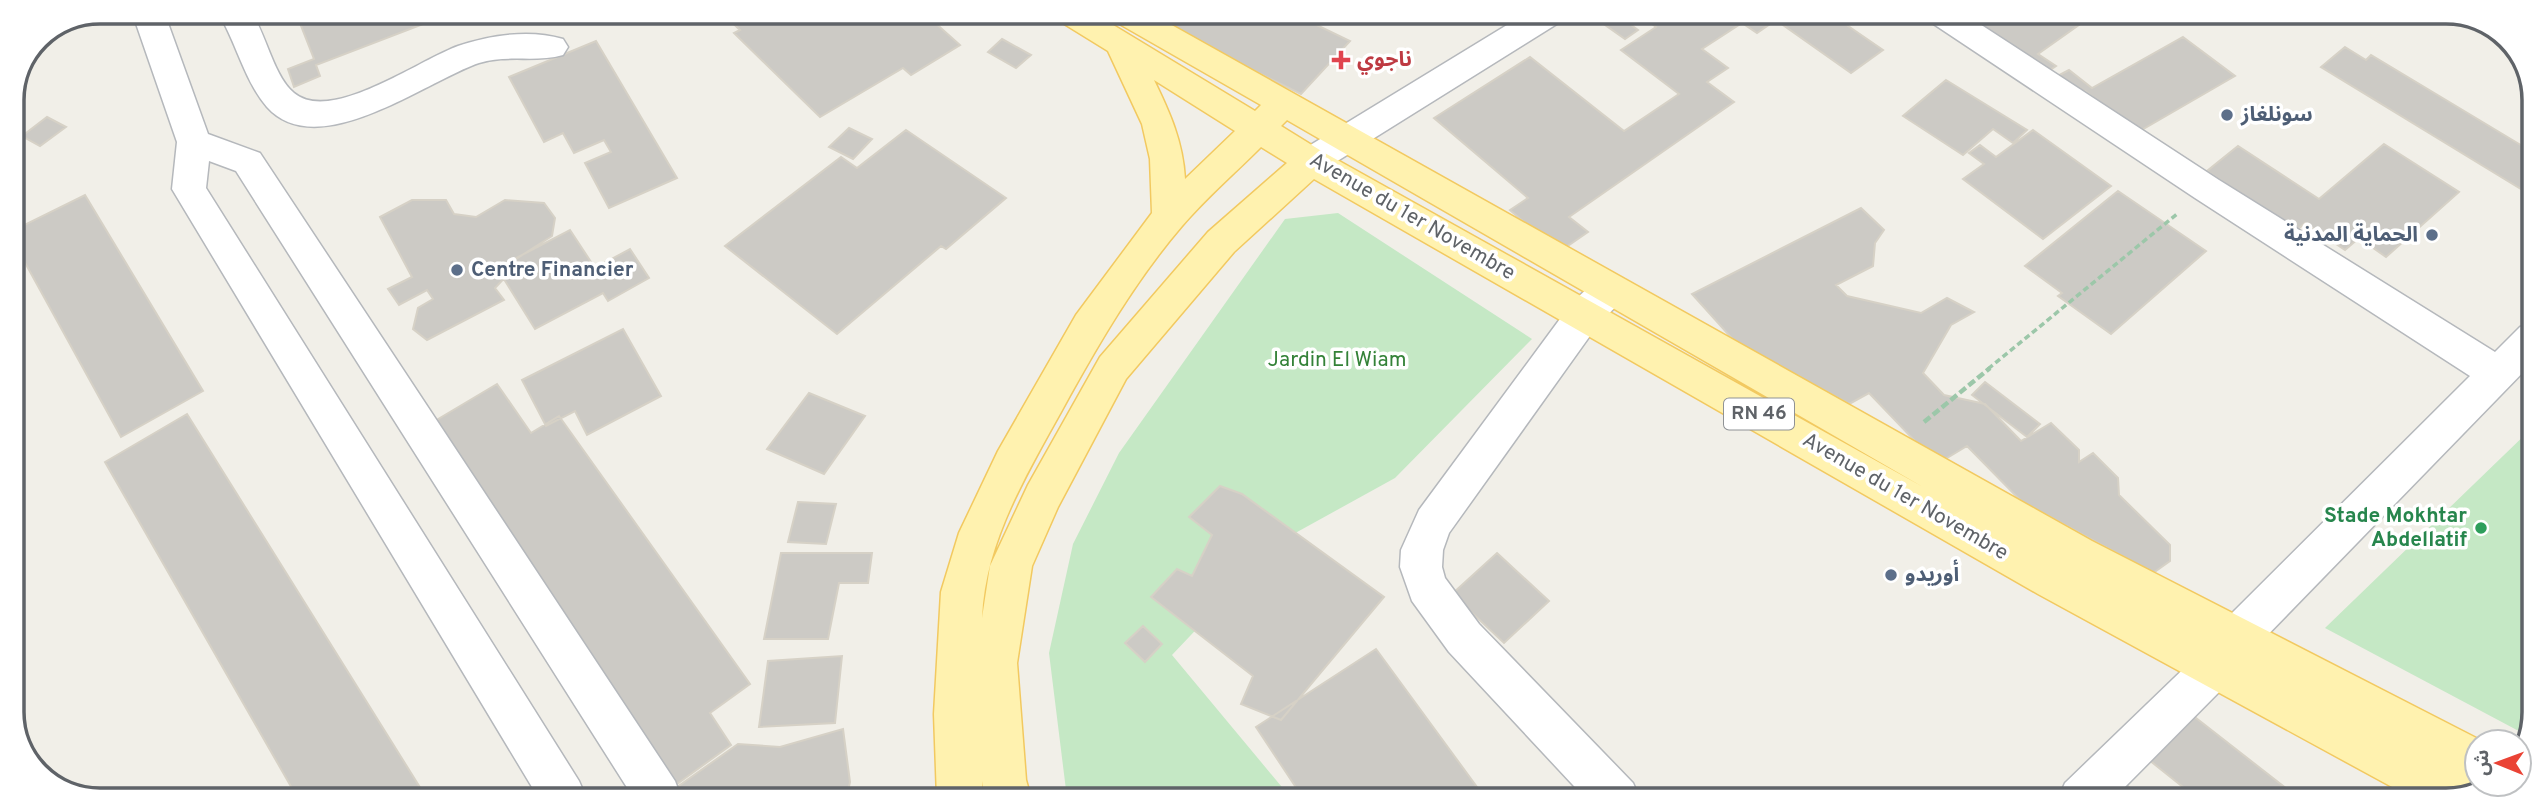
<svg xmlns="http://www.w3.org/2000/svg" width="2547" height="812" font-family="Overpass,'Noto Sans Arabic',sans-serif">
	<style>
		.green { fill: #c5e8c5 }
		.building { fill: #cccac5; stroke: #d6d1c6; stroke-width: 2 }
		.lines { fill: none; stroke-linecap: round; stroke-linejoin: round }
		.minor-casing { stroke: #b5b8bc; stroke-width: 3 }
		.major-casing { stroke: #f2c960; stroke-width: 3 }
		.path-far1 { stroke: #9cc7a9; stroke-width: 3.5; stroke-dasharray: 6 3.5; stroke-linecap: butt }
		.path { stroke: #9cc7a9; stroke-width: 4.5; stroke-dasharray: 8 3.5; stroke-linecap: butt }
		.minor { fill: #fff; fill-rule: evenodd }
		.major { fill: #fff2af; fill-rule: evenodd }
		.health-dot { fill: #e0444e; stroke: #fff; stroke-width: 2.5 }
		.service-dot { fill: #5c6f8a; stroke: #fff; stroke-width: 2.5 }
		.leisure-dot { fill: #2e9e5b; stroke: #fff; stroke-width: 2.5 }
		.labels { text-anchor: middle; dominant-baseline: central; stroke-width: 7; stroke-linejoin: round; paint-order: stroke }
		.shield { fill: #fff; stroke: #8f9295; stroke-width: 2 }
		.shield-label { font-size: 19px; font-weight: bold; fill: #5f6368 }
		.health-label { font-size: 21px; font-weight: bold; fill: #be3a42; stroke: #fff; text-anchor: start }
		.service-label { font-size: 21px; font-weight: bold; fill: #4e5e75; stroke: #fff; text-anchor: start }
		.street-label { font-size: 21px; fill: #5f6368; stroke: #fff }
		.park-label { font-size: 21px; fill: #348238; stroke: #fff }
		.leisure-label { font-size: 21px; font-weight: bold; fill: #27864d; stroke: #fff; text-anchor: end }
		.rim { fill: none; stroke: #5f6368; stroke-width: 3.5 }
	</style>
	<rect width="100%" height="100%" fill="#f1efe8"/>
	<!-- green -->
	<path class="green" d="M1338,213L1532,339L1395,478L1279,542L1172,655L1291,798H1067L1049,653L1073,544L1119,453L1285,219Z
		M2533,427L2532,734L2530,737L2325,628Z"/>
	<!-- building -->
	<path class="building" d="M296,13H437L439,18L316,65L320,76L294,87L288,69L314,59Z
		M722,13H924L960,45L911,75L903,68L820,117L734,33L740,30Z
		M1140,14H1294L1350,41L1301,94Z
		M1607,14H1616L1638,30L1625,39L1598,20Z
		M1639,14L1832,15L1883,50L1851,73L1776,20L1757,33L1742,23L1702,49L1728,68L1707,82L1734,102L1569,217L1588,232L1559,252L1510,210L1528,198L1434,118L1530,57L1624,131L1679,94L1621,50L1656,27Z
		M1974,15H2093L2038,54L2056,66L2040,77L1962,23Z
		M2183,37L2235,76L2138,132L2085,91L2070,99L2048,81L2069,70L2092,88Z
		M1002,39L1031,55L1016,68L988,52Z
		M596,41L677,178L609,208L585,163L611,152L604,140L574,153L563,133L544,142L509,77Z
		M2345,47L2366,60L2371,55L2534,153V197L2321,67Z
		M1946,80L2027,130L2013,143L1993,129L1963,155L1903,116Z
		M47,117L66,127L40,146L22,136Z
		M849,128L872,139L853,159L829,147Z
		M906,130L1006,198L946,249L941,246L837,334L725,246L841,157L857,168Z
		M2033,130L2111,186L2043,239L1963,179L1984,164L1969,153L1980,145L1996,157Z
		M2384,144L2459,192L2386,257L2359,238L2345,250L2305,223L2296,231L2207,171L2238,146L2319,199Z
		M2118,191L2206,251L2111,334L2058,296L2062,293L2025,266Z
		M85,195L203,391L121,437L12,239V231Z
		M412,200H446L454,214L476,217L505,200L544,203L555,218L552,236L505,266L509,273L495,288L504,300L427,340L413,329L418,308L433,299L427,290L399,305L388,289L412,277L380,217Z
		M1861,208L1884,230L1875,243L1873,266L1836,285L1847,296L1921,313L1947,298L1974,312L1951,325L1923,373L1944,395L1985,404L2021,441L2051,423L2079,450V462L2093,453L2118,478L2119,495L2170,545V561L2153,573L2039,511L2028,508L1967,446L1937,464L1869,393L1849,404L1737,344L1692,294Z
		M570,230L595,268L630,249L649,278L608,301L603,293L535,329L497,268Z
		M623,329L661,396L587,435L575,411L546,426L522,380Z
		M1985,382L2040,424L2027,437L1972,395Z
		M497,384L531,433L559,416L750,684L710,713L731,745L659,797H645L413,434Z
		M809,393L865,416L824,474L767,449Z
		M187,414L426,797H297L105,462Z
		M1220,486L1242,494L1384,597L1281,720L1241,704L1253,676L1151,597L1177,569L1192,576L1212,535L1189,517Z
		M798,502L836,504L826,544L788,542Z
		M781,553H872L868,583H839L828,639H764Z
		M1497,553L1549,601L1504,643L1452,594Z
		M1143,626L1162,644L1145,662L1125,643Z
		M1376,649L1485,798H1303L1256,727Z
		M842,656L835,723L759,727L768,661Z
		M2173,700L2301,800L2198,799L2134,748Z
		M843,729L850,782L848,791L852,798L663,797L738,744L780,747Z
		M2118,777L2142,799H2096Z"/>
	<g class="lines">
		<!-- minor casing -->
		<g class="minor-casing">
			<path id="minor" d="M132,12H164L208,134L260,153L675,781L681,797H633L236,171L209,161L206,188L579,781L586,797H538L172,189L177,142Z
				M218,12H251C266,34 274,77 294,93C331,124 419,60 458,46C490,35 530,29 563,39L568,47L563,55C536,63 507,54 479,63C426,81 318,164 267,107C245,82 236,42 218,12Z
				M1525,14H1565L1560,22L1323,170L1311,174L1299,170L1294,161L1299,152Z
				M1927,15H1966L2219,180L2495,352L2520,327L2533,323V362L2252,651L2230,681L2113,799H2058L2065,783L2200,653L2222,623L2470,376L2195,198L1932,23Z
				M1610,274L1623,279L1628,289L1623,299L1597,326L1449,533L1443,550L1442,567L1445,578L1479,624L1633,783L1640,799H1586L1449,652L1412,601L1400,567L1401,550L1419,510L1571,304L1597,279Z"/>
		</g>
		<!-- major casing -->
		<g class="major-casing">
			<path id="major" d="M1056,14H1095L1255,111L1261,105L1116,22L1111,14H1152L2092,541L2484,742H2477V784L2472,782L2476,790L2447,800H2416L2038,594L1314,179L1234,252L1126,379L1058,507L1032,566L1017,663L1026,780L1031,798H985L982,781L983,798H937L934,714L941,592L959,533L998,451L1076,315L1152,213L1150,159L1142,124L1108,51L1061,22ZM1154,80L1235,131L1185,179C1183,142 1170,113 1154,80ZM1287,120L1923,487L1323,152L1281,126ZM1261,147L1287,163L1208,232L1100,357L1028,485L990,566L982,618C985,543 1025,477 1061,412C1096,348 1134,282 1182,226C1206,198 1235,173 1261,147Z"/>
		</g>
		<!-- path-far1 -->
		<path class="path-far1" d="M1988,369L2177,214"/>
		<!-- path -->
		<path class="path" d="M1924,422L1990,368"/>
		<!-- minor -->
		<use href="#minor" class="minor"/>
		<!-- major -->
		<use href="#major" class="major"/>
	</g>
	<!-- markers -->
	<path class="health-dot" d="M1337.5 49.5h7v7h7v7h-7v7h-7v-7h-7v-7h7z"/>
	<g class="service-dot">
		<circle cx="2227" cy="115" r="7"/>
		<circle cx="2432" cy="235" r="7"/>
		<circle cx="457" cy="270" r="7"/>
		<circle cx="1891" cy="575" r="7"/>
	</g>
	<circle class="leisure-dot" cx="2481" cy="528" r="7"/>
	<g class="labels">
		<!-- shield labels -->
		<rect class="shield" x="1724" y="398.5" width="70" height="31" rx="5"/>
		<g class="shield-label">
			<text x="1759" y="414">RN 46</text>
		</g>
		<!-- health labels -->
		<g class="health-label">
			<text x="1357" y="60">ناجوي</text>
		</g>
		<!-- service labels -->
		<g class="service-label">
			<text x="2241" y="115">سونلغاز</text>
			<text x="2418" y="235" text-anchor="end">الحماية المدنية</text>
			<text x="471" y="270">Centre Financier</text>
			<text x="1905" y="575">أوريدو</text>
		</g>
		<!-- street labels -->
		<g class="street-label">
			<text transform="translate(1412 217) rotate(30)">Avenue du 1er Novembre</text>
			<text transform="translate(1905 497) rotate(30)">Avenue du 1er Novembre</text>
		</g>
		<!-- park labels -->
		<g class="park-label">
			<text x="1337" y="360">Jardin El Wiam</text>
		</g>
		<!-- leisure labels -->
		<g class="leisure-label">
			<text x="2467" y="516">Stade Mokhtar<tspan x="2467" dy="24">Abdellatif</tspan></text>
		</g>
	</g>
	<!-- crop -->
	<path d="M0 0H2547V812H0ZM100 24H2446A76 76 0 0 1 2522 100V712A76 76 0 0 1 2446 788H100A76 76 0 0 1 24 712V100A76 76 0 0 1 100 24Z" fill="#fff" fill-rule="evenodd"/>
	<path class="rim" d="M100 24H2446A76 76 0 0 1 2522 100V712A76 76 0 0 1 2446 788H100A76 76 0 0 1 24 712V100A76 76 0 0 1 100 24Z"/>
	<!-- north arrow -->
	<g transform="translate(2498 763) rotate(271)"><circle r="33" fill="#ffffff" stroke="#bfc1c3" stroke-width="2"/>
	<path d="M0-5L12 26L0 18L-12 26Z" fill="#ea4335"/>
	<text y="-10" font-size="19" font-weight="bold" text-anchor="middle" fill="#5f6368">ش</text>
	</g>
</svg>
